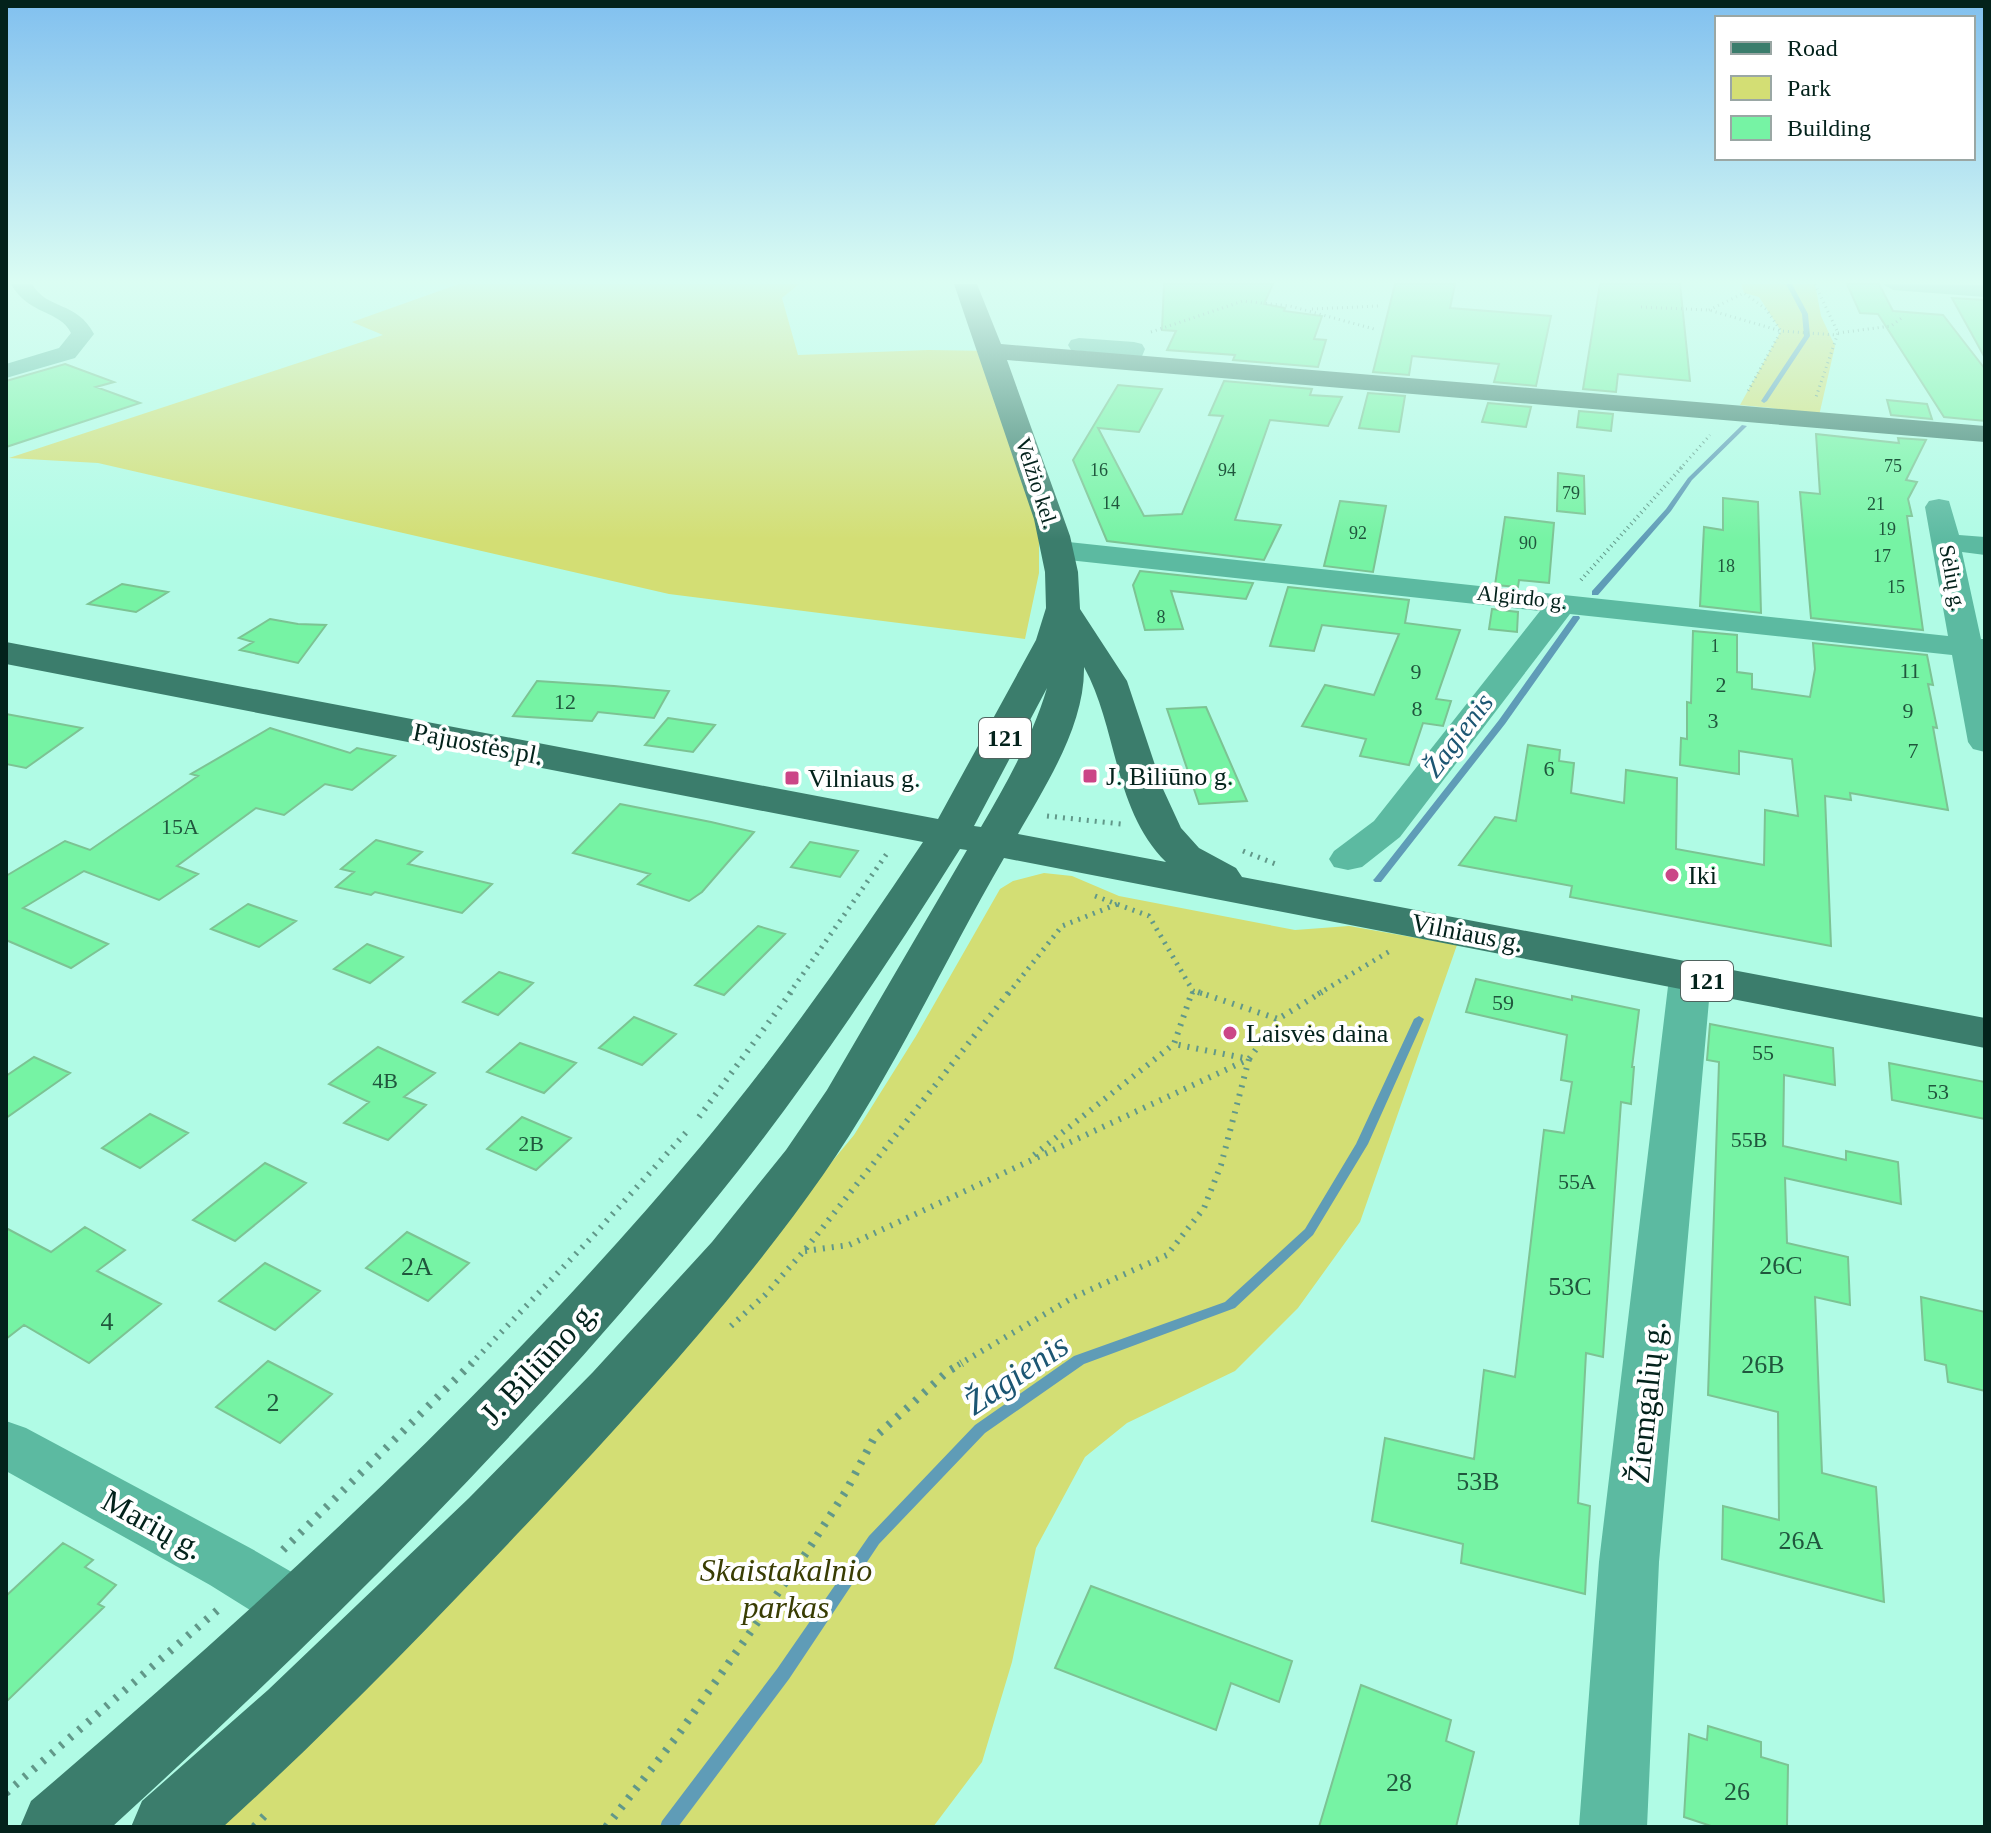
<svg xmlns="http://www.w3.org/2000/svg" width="1991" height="1833" font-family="'Times New Roman',serif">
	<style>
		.green { fill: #d3de74 }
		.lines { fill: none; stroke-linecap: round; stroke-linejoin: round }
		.stream { fill: #5f9cb7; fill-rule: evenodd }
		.building { fill: #76f3a4; stroke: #7cc393; stroke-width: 2 }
		.path-far4 { stroke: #619889; stroke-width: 3; stroke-dasharray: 1 4; stroke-linecap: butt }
		.path-far3 { stroke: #619889; stroke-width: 4; stroke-dasharray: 1 4; stroke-linecap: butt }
		.path-far2 { stroke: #619889; stroke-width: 5; stroke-dasharray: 2 6; stroke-linecap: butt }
		.path-far1 { stroke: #619889; stroke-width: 6; stroke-dasharray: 2 7; stroke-linecap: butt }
		.path { stroke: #619889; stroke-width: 8; stroke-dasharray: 3 9; stroke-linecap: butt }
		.minor { fill: #5cbaa1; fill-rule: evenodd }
		.major { fill: #3b7d6c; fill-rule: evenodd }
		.poi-dot { fill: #cb4687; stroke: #fff; stroke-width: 3 }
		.labels { text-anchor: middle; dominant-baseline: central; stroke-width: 8; stroke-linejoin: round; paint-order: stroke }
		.far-number-label { font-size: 18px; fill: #20563d }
		.far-street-label { font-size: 22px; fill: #03221b; stroke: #fff }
		.number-label { font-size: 22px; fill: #20563d }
		.shield { fill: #fff; stroke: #4f645f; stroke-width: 2 }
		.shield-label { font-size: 24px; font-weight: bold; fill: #03221b }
		.street-label { font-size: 26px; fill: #03221b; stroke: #fff }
		.poi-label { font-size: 26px; fill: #03221b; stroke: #fff; text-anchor: start }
		.near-number-label { font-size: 26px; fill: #20563d }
		.water-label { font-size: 28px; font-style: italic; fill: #1c5673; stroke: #fff }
		.near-street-label { font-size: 32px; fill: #03221b; stroke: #fff }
		.near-park-label { font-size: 32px; font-style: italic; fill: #393d03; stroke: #fff }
		.near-water-label { font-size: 34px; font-style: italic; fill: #1c5673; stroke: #fff }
	</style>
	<rect width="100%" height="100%" fill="#b0fbe5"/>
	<!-- green -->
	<path class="green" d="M459,284H799L782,298L798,355L928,350L993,351L1039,532V573L1025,639L669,594L98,463L9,458L383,335L352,322Z
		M1741,284H1815L1821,316L1835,346L1818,420L1772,408L1740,405L1781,331L1759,297L1744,293Z
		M1044,873L1072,876L1119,896L1295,930L1349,926L1457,945L1360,1222L1298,1308L1235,1371L1127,1423L1085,1457L1036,1548L1012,1662L982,1762L933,1827H204L619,1419L854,1135L916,1036L1000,889L1013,881Z"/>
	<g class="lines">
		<!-- stream -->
		<path class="stream" d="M1786,284H1792L1808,314L1810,336L1767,401L1764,403L1761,401L1804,336L1802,314Z
			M1742,425L1747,426L1692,480L1671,511L1598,595H1592V591L1666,509L1688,478Z
			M1573,616H1579L1580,618L1505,724L1381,882H1375L1373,880L1375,878L1499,720Z
			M1419,1016L1424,1019L1368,1144L1313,1235L1235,1308L1084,1364L985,1433L879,1544L789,1679L678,1827H660L662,1821L777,1669L869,1536L975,1425L1074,1356L1225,1302L1305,1229L1356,1144L1414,1019Z"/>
	</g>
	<!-- building -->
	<path class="building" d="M1164,284H1273L1264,304L1285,308L1284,311L1322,316L1314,339L1326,340L1318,367L1233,360L1235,355L1167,350L1176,331L1162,330Z
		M1395,284H1455L1450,308L1551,316L1536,386L1494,382L1499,364L1412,356L1409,375L1373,372Z
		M1600,284H1680L1690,381L1618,374L1616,392L1583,389Z
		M1847,284H1879L1893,311L1943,315L1985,369V421L1944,417L1878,314L1860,313Z
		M1952,298L1985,300V358Z
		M65,364L114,382L96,387L140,403L6,447V381Z
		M1224,381L1312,389L1310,395L1342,397L1328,426L1270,420L1235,520L1281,525L1264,560L1107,541L1073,460L1118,385L1162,389L1139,432L1098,428L1144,516L1182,514L1223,416L1209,415Z
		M1368,393L1405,396L1399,432L1359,428Z
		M1887,400L1927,404L1932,419L1891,415Z
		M1488,403L1531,407L1526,427L1482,422Z
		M1579,411L1613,414L1611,431L1577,427Z
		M1816,434L1899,443L1898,438L1926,440L1906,480L1917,482L1908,499L1912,516H1907L1923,630L1811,618L1800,492L1820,494Z
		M1558,473L1584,476L1585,514L1557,511Z
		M1723,498L1758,502L1761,613L1700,606L1704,527L1723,530Z
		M1340,501L1386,506L1373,572L1324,566Z
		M1505,517L1554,523L1549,583L1519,580L1518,587L1495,585Z
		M1140,571L1253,583L1246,599L1171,591L1183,629L1145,630L1133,585Z
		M122,584L168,592L136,612L88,604Z
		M1288,587L1409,600L1405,623L1460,630L1436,699L1451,701L1443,726L1423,723L1409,765L1360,756L1366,739L1302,726L1325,685L1374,695L1399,634L1322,625L1314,651L1270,646Z
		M1492,609L1518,612L1517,632L1489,629Z
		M270,619L298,624L326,625L298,663L240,650L253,642L239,638Z
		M1693,631L1737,635V672L1752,674V689L1810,697L1815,669L1813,643L1927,655L1933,685L1928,684L1937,728L1933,727L1948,810L1850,793L1851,800L1825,796L1831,946L1570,897L1572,886L1459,865L1495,817L1516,821L1528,745L1560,750L1559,761L1574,763L1571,793L1624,803L1626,770L1677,778L1676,849L1764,865L1765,810L1798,816L1792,759L1739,751V774L1680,765L1681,738L1687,739V702L1691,703Z
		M537,681L614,686L669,691L654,718L598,712L592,721L513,716Z
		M1206,707L1247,801L1199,804L1167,709Z
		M6,714L82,728L26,768L6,764Z
		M668,718L715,725L693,752L645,745Z
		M270,728L350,753L357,748L395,756L352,790L325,784L284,815L256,808L177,866L198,874L159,900L84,871L23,908L108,944L71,968L6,940V876L65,841L90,850L198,776L191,774Z
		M620,804L711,822L754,832L702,892L689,901L638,884L650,874L573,853Z
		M376,840L422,852L408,864L492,884L462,913L375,892L371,895L336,887L354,872L341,869Z
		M810,842L858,851L840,877L791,867Z
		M248,904L296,921L259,947L211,929Z
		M758,926L785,934L724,995L695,985Z
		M367,944L403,957L370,983L334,969Z
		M499,972L533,983L498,1015L463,1002Z
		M1476,979L1572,1000V996L1639,1010L1632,1067H1634L1631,1104L1621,1102L1603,1357L1586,1353L1578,1503L1590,1506L1585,1594L1461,1563L1463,1544L1372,1521L1385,1438L1474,1459L1484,1370L1515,1377L1544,1130L1564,1133L1572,1082L1561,1080L1567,1035L1466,1012Z
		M634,1017L676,1034L642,1065L599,1048Z
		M1710,1024L1833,1048L1835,1085L1784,1075L1783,1146L1846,1160V1151L1898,1162L1901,1204L1785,1178L1787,1243L1848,1257L1850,1305L1815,1297L1822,1473L1876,1487L1884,1602L1722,1559L1723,1506L1779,1520L1778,1412L1708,1395L1719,1062L1707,1060Z
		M520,1043L576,1063L544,1093L487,1072Z
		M378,1047L435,1073L404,1097L426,1105L388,1140L344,1123L369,1102L329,1084Z
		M34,1057L70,1073L6,1118V1076Z
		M1889,1063L1985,1082V1119L1892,1100Z
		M150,1114L188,1133L140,1168L102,1148Z
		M522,1117L571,1138L536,1170L487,1149Z
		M265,1163L306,1183L235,1241L193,1220Z
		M85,1227L125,1250L97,1271L161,1304L89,1363L24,1325L6,1339V1228L51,1252Z
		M407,1232L469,1263L428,1301L366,1268Z
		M265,1263L320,1291L275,1330L219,1301Z
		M1921,1297L1985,1312V1391L1948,1382L1946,1365L1925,1360Z
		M268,1361L332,1394L280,1443L216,1407Z
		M63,1543L93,1560L85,1567L116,1585L98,1604L104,1607L6,1702V1596Z
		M1091,1586L1292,1661L1279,1702L1231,1683L1216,1730L1055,1668Z
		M1361,1685L1451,1720L1446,1741L1474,1752L1456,1827H1319Z
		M1708,1726L1761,1742V1757L1788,1765L1787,1827H1714L1684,1817L1689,1734L1707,1740Z"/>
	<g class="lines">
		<!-- path-far4 -->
		<path class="path-far4" d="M1815,284L1838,333L1816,397
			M1641,307L1709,310L1781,331L1836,335
			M1312,309L1379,306
			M1709,310L1744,293L1766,309L1781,331L1748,391
			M1151,332L1243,301L1290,306L1374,329
			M1838,333L1891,326L1904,316
			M1680,469L1710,435"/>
		<!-- path-far3 -->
		<path class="path-far3" d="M1581,580L1682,467"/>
		<!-- path-far2 -->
		<path class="path-far2" d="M1047,816L1121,824
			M1243,851L1278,865
			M1095,896L1149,916L1193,991L1204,994
			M789,994L888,852
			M1008,994L1062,926L1120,903
			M1192,994L1193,991
			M1318,994L1390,951"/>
		<!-- path-far1 -->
		<path class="path-far1" d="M1198,992L1278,1019
			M699,1117L791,992
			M1034,1155L1174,1044L1192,992
			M805,1251L849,1245L1249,1059L1278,1019L1322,992
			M731,1326L765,1295L804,1251L1009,992
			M470,1365L592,1237L690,1128
			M958,1365L1074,1297L1167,1255L1204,1208L1221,1165L1249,1059L1174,1044"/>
		<!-- path -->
		<path class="path" d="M283,1550L472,1363
			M6,1793L220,1608
			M254,1827L266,1814
			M606,1827L678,1735L806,1553L846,1491L874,1438L947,1372L962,1363"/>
		<!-- minor -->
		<path class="minor" d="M11,284H32C47,310 77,301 94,334L75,358L6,378V364L59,348L71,333C60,310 28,315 11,284Z
			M1883,284L1985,285V297L1893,290Z
			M1079,338L1134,342L1142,344L1145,349L1138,366H1122L1118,361L1120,355L1071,350L1068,345L1071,340Z
			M1939,499L1949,501L1959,535L1985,537V555L1962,552L1981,639H1985V752L1973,749L1968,742L1952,655L1570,614L1400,837L1362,867L1348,870L1334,867L1329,859L1334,851L1374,821L1540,611L1059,559L1049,556L1045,550L1049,544L1059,541L1948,636L1925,507L1929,501Z
			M1690,965L1705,969L1711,978L1659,1562L1647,1827H1579L1599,1562L1669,978L1675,969Z
			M6,1421L26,1428L252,1549L321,1589L329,1608L321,1627L299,1635L277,1627L210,1585L6,1471Z"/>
		<!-- major -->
		<path class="major" d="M954,284H977L1001,344L1985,426V442L1007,360L1070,536L1078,572L1080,609L1127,681L1163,789L1181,828L1199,848L1236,868L1242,877L1985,1018V1048L1004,858C943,963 893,1075 823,1175C739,1295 639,1404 539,1511C437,1619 333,1727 223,1827H131L142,1801L268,1690L469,1498L593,1372L712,1242L786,1150L827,1090L967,850L960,849C891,959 818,1069 738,1171C550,1409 335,1623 112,1827H20L31,1801C269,1598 500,1386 701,1146C781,1050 854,946 923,842L6,664V642L938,819L1036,640L1046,608L1045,572L1034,519ZM1084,667C1118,729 1113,809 1166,862L1018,834C1046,785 1085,725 1084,667ZM1047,688C1032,738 1007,783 981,827L974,826Z"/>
	</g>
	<!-- sky -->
	<linearGradient id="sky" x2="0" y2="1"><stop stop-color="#81c0ef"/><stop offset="0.52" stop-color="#dbfdf3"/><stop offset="1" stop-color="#dbfdf3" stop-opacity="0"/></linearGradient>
	<rect width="1991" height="541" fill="url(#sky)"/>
	<!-- markers -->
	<g class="poi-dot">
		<rect x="1082" y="768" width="16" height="16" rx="4"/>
		<rect x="784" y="770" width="16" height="16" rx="4"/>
		<circle cx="1672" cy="875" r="8"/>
		<circle cx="1230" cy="1033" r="8"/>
	</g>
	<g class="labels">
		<!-- far-number labels -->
		<g class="far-number-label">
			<text x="1893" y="466">75</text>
			<text x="1099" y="470">16</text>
			<text x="1227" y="470">94</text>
			<text x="1571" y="493">79</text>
			<text x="1111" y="503">14</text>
			<text x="1876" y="504">21</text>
			<text x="1887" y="529">19</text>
			<text x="1358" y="533">92</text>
			<text x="1528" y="543">90</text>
			<text x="1882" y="556">17</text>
			<text x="1726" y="566">18</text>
			<text x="1896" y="587">15</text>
			<text x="1161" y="617">8</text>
			<text x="1715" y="646">1</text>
		</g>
		<!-- far-street labels -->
		<g class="far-street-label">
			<text transform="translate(1037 483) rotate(72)">Velžio kel.</text>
			<text transform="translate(1953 578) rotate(79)">Sėlių g.</text>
			<text transform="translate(1522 597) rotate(6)">Algirdo g.</text>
		</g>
		<!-- number labels -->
		<g class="number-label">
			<text x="1910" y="670">11</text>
			<text x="1416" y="671">9</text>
			<text x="1721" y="684">2</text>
			<text x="565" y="701">12</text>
			<text x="1417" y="708">8</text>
			<text x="1908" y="710">9</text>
			<text x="1713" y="720">3</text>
			<text x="1913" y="750">7</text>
			<text x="1549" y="768">6</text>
			<text x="180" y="826">15A</text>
			<text x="1503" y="1002">59</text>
			<text x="1763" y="1052">55</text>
			<text x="385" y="1080">4B</text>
			<text x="1938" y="1091">53</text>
			<text x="1749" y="1139">55B</text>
			<text x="531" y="1143">2B</text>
			<text x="1577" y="1181">55A</text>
		</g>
		<!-- shield labels -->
		<g class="shield">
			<rect x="979" y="718" width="52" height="40" rx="6"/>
			<rect x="1681" y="961" width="52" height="40" rx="6"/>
		</g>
		<g class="shield-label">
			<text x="1005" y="738">121</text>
			<text x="1707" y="981">121</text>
		</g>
		<!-- street labels -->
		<g class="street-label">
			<text transform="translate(478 744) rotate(11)">Pajuostės pl.</text>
			<text transform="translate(1467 933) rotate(11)">Vilniaus g.</text>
		</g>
		<!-- poi labels -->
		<g class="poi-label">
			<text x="1106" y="776">J. Biliūno g.</text>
			<text x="808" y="778">Vilniaus g.</text>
			<text x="1688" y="875">Iki</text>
			<text x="1246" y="1033">Laisvės daina</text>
		</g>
		<!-- near-number labels -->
		<g class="near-number-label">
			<text x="1781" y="1265">26C</text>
			<text x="417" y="1266">2A</text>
			<text x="1570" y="1286">53C</text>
			<text x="107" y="1321">4</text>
			<text x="1763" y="1364">26B</text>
			<text x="273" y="1402">2</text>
			<text x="1478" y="1481">53B</text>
			<text x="1801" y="1540">26A</text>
			<text x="1399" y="1782">28</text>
			<text x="1737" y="1791">26</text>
		</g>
		<!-- water labels -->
		<g class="water-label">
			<text transform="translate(1458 735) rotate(-53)">Žagienis</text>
		</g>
		<!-- near-street labels -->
		<g class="near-street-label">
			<text transform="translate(539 1362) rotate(-47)">J. Biliūno g.</text>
			<text transform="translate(1646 1402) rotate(-84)">Žiemgalių g.</text>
			<text transform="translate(153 1524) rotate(29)">Marių g.</text>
		</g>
		<!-- near-park labels -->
		<g class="near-park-label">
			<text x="786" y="1570">Skaistakalnio<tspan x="786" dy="37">parkas</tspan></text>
		</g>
		<!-- near-water labels -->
		<g class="near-water-label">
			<text transform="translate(1016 1374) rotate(-34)">Žagienis</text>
		</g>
	</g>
	<!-- border -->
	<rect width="1991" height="1833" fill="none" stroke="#03221b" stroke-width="16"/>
	<!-- legend -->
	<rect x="1715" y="16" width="260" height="144" fill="#ffffff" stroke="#9aa7a4" stroke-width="2"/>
	<rect x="1731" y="42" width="40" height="12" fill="#3b7d6c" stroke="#9aa7a4" stroke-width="2"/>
	<text x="1787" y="56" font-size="24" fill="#03221b">Road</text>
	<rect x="1731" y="76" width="40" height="24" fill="#d3de74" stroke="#9aa7a4" stroke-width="2"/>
	<text x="1787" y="96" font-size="24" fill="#03221b">Park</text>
	<rect x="1731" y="116" width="40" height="24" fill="#76f3a4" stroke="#9aa7a4" stroke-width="2"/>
	<text x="1787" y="136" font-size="24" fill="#03221b">Building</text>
</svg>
